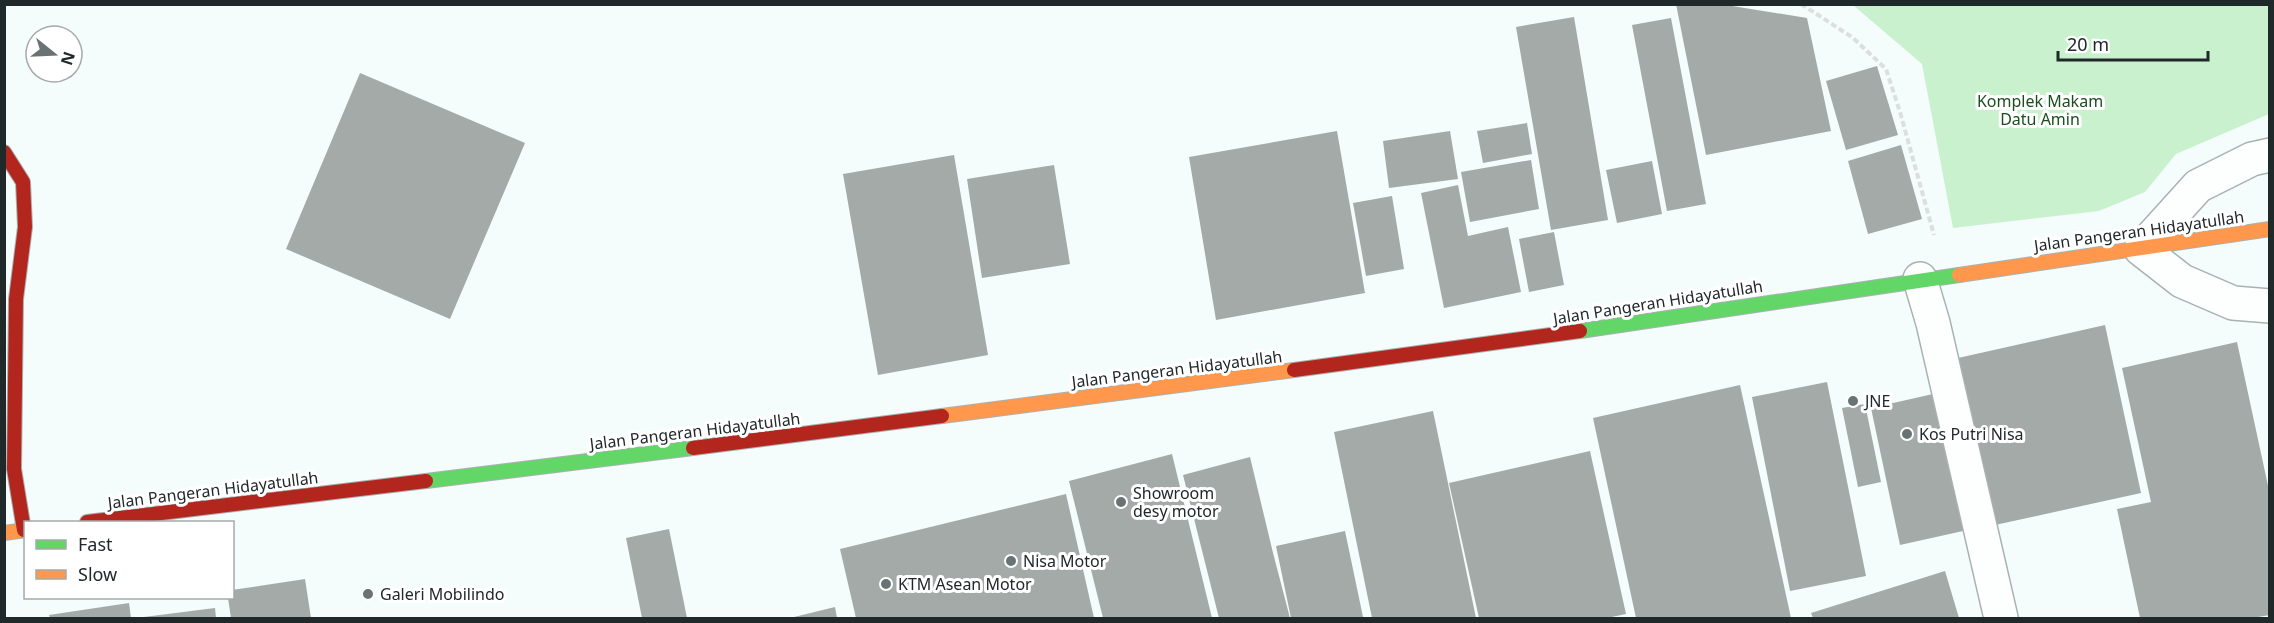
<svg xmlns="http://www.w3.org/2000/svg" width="2274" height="623" font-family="'Noto Sans',sans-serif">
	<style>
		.green { fill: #caf1ce }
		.building { fill: #a3aaa8 }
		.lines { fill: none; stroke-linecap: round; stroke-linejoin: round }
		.street-casing { stroke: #a9b1b1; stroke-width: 36 }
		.fast-casing { stroke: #a9b1b1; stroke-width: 16 }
		.slow-casing { stroke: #a9b1b1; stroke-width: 16 }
		.jam-casing { stroke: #a9b1b1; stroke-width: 16 }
		.path { stroke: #dddfdf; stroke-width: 4; stroke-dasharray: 6 3; stroke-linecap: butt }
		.street { stroke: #fdffff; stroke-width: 33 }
		.fast { stroke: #63d668; stroke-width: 14 }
		.slow { stroke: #ff974d; stroke-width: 14 }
		.jam { stroke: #b3261e; stroke-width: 14 }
		.poi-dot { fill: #6a7373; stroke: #fff; stroke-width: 2 }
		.labels { text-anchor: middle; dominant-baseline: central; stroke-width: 6; stroke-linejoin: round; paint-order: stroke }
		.park-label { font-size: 16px; fill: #1a4e1f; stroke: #fff }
		.street-label { font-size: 16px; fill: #202929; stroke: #fff }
		.poi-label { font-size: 16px; fill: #202929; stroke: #fff; text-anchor: start }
	</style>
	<rect width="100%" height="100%" fill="#f4fcfc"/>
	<!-- green -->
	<path class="green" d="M1853,5H2269V114L2176,154L2145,192L2099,211L1953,228L1922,64Z"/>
	<!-- building -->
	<path class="building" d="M1676,4H1720L1807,18L1831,131L1706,155Z
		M1574,17L1608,220L1551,230L1516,27Z
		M1671,18L1706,204L1667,211L1632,25Z
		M1877,66L1898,135L1846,150L1826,81Z
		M360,73L525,143L450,319L286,249Z
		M1527,123L1532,154L1483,163L1477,131Z
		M1337,131L1365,293L1216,320L1189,157Z
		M1450,131L1458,179L1389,188L1383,141Z
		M1901,145L1922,219L1868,234L1848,161Z
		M954,155L988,355L878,375L843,174Z
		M1531,160L1539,209L1470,222L1461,172Z
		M1652,161L1662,214L1617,223L1606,170Z
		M1054,165L1070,264L982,278L967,179Z
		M1458,185L1468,236L1508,227L1521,292L1444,308L1421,193Z
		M1392,196L1404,269L1366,276L1353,203Z
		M1554,232L1564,285L1529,292L1519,239Z
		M2105,325L2141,493L1995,525L1958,358Z
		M2237,342L2270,495V615L2252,618H2140L2117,509L2151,502L2122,368Z
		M1827,382L1866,576L1790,591L1752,397Z
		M1740,385L1791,618H1636L1593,418Z
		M1933,394L1963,531L1900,545L1871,408Z
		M1865,404L1881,482L1858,487L1842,408Z
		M1433,411L1476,618H1372L1334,432Z
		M1590,451L1626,614L1607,618H1479L1449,483Z
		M1172,454L1212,618H1103L1069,481Z
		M1250,457L1273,553L1290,618H1219L1183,475Z
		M1066,494L1094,618H856L840,549Z
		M669,529L687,618H642L626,538Z
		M1345,531L1363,617L1291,618L1276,546Z
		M1945,571L1959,618H1813L1811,613Z
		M305,579L311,618H231L228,598H232V590Z
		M129,603L131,618H50L49,615Z
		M835,607L837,618H790Z
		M215,608L216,618H144V617Z"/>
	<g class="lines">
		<!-- street casing -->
		<g class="street-casing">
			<path id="street" d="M2270,155L2252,159L2198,186L2141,249L2182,281L2233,303L2270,306
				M1920,279L1933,323L2001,618"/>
		</g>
		<!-- fast casing -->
		<g class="fast-casing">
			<path id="fast" d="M1580,331L1959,275
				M426,481L693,448"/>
		</g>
		<!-- slow casing -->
		<g class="slow-casing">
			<path id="slow" d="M1959,275L2270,229
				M942,416L1294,370
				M4,533L26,530"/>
		</g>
		<!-- jam casing -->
		<g class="jam-casing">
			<path id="jam" d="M4,152L23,182L25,227L16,299L14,469L24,530
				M1294,370L1580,331
				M693,448L942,416
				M87,522L426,481"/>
		</g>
		<!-- path -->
		<path class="path" d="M1801,4L1852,37L1886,69L1900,112L1934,235"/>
		<!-- street -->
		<use href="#street" class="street"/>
		<!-- fast -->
		<use href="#fast" class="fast"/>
		<!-- slow -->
		<use href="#slow" class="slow"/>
		<!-- jam -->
		<use href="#jam" class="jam"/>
	</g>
	<!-- markers -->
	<g class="poi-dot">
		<circle cx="1853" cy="401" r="6"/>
		<circle cx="1907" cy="434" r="6"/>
		<circle cx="1121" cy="502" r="6"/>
		<circle cx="1011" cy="561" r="6"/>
		<circle cx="886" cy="584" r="6"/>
		<circle cx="368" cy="594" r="6"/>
	</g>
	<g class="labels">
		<!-- park labels -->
		<g class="park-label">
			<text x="2040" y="101">Komplek Makam<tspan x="2040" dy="18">Datu Amin</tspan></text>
		</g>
		<!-- street labels -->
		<g class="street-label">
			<text transform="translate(2139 231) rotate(-8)">Jalan Pangeran Hidayatullah</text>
			<text transform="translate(1658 302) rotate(-9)">Jalan Pangeran Hidayatullah</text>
			<text transform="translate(1177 369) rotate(-7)">Jalan Pangeran Hidayatullah</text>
			<text transform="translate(695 431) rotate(-7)">Jalan Pangeran Hidayatullah</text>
			<text transform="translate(213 490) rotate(-7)">Jalan Pangeran Hidayatullah</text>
		</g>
		<!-- poi labels -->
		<g class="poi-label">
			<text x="1865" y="401">JNE</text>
			<text x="1919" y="434">Kos Putri Nisa</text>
			<text x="1133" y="493">Showroom<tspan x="1133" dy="18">desy motor</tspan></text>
			<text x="1023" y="561">Nisa Motor</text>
			<text x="898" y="584">KTM Asean Motor</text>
			<text x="380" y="594">Galeri Mobilindo</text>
		</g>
	</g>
	<!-- border -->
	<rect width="2274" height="623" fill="none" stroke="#202929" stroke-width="12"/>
	<!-- legend -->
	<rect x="24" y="521" width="210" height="78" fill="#ffffff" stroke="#a6a9a9" stroke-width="1.5"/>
	<rect x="36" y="540" width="30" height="9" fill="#63d668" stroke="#a6a9a9" stroke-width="1.5"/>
	<text x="78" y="551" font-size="18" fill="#202929">Fast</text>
	<rect x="36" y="570" width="30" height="9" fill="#ff974d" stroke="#a6a9a9" stroke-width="1.5"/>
	<text x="78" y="581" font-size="18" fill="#202929">Slow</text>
	<!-- north arrow -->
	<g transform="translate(54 54) rotate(108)"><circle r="28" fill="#ffffff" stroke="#a6a9a9" stroke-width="1.5"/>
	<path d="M0-4.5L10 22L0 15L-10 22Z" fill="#6a7373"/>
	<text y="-9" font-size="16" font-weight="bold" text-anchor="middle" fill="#202929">N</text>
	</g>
	<!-- scale -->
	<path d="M2058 51v9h150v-9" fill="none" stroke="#202929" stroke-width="3"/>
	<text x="2067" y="51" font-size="18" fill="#202929" stroke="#ffffff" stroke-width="4.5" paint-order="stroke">20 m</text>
</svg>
